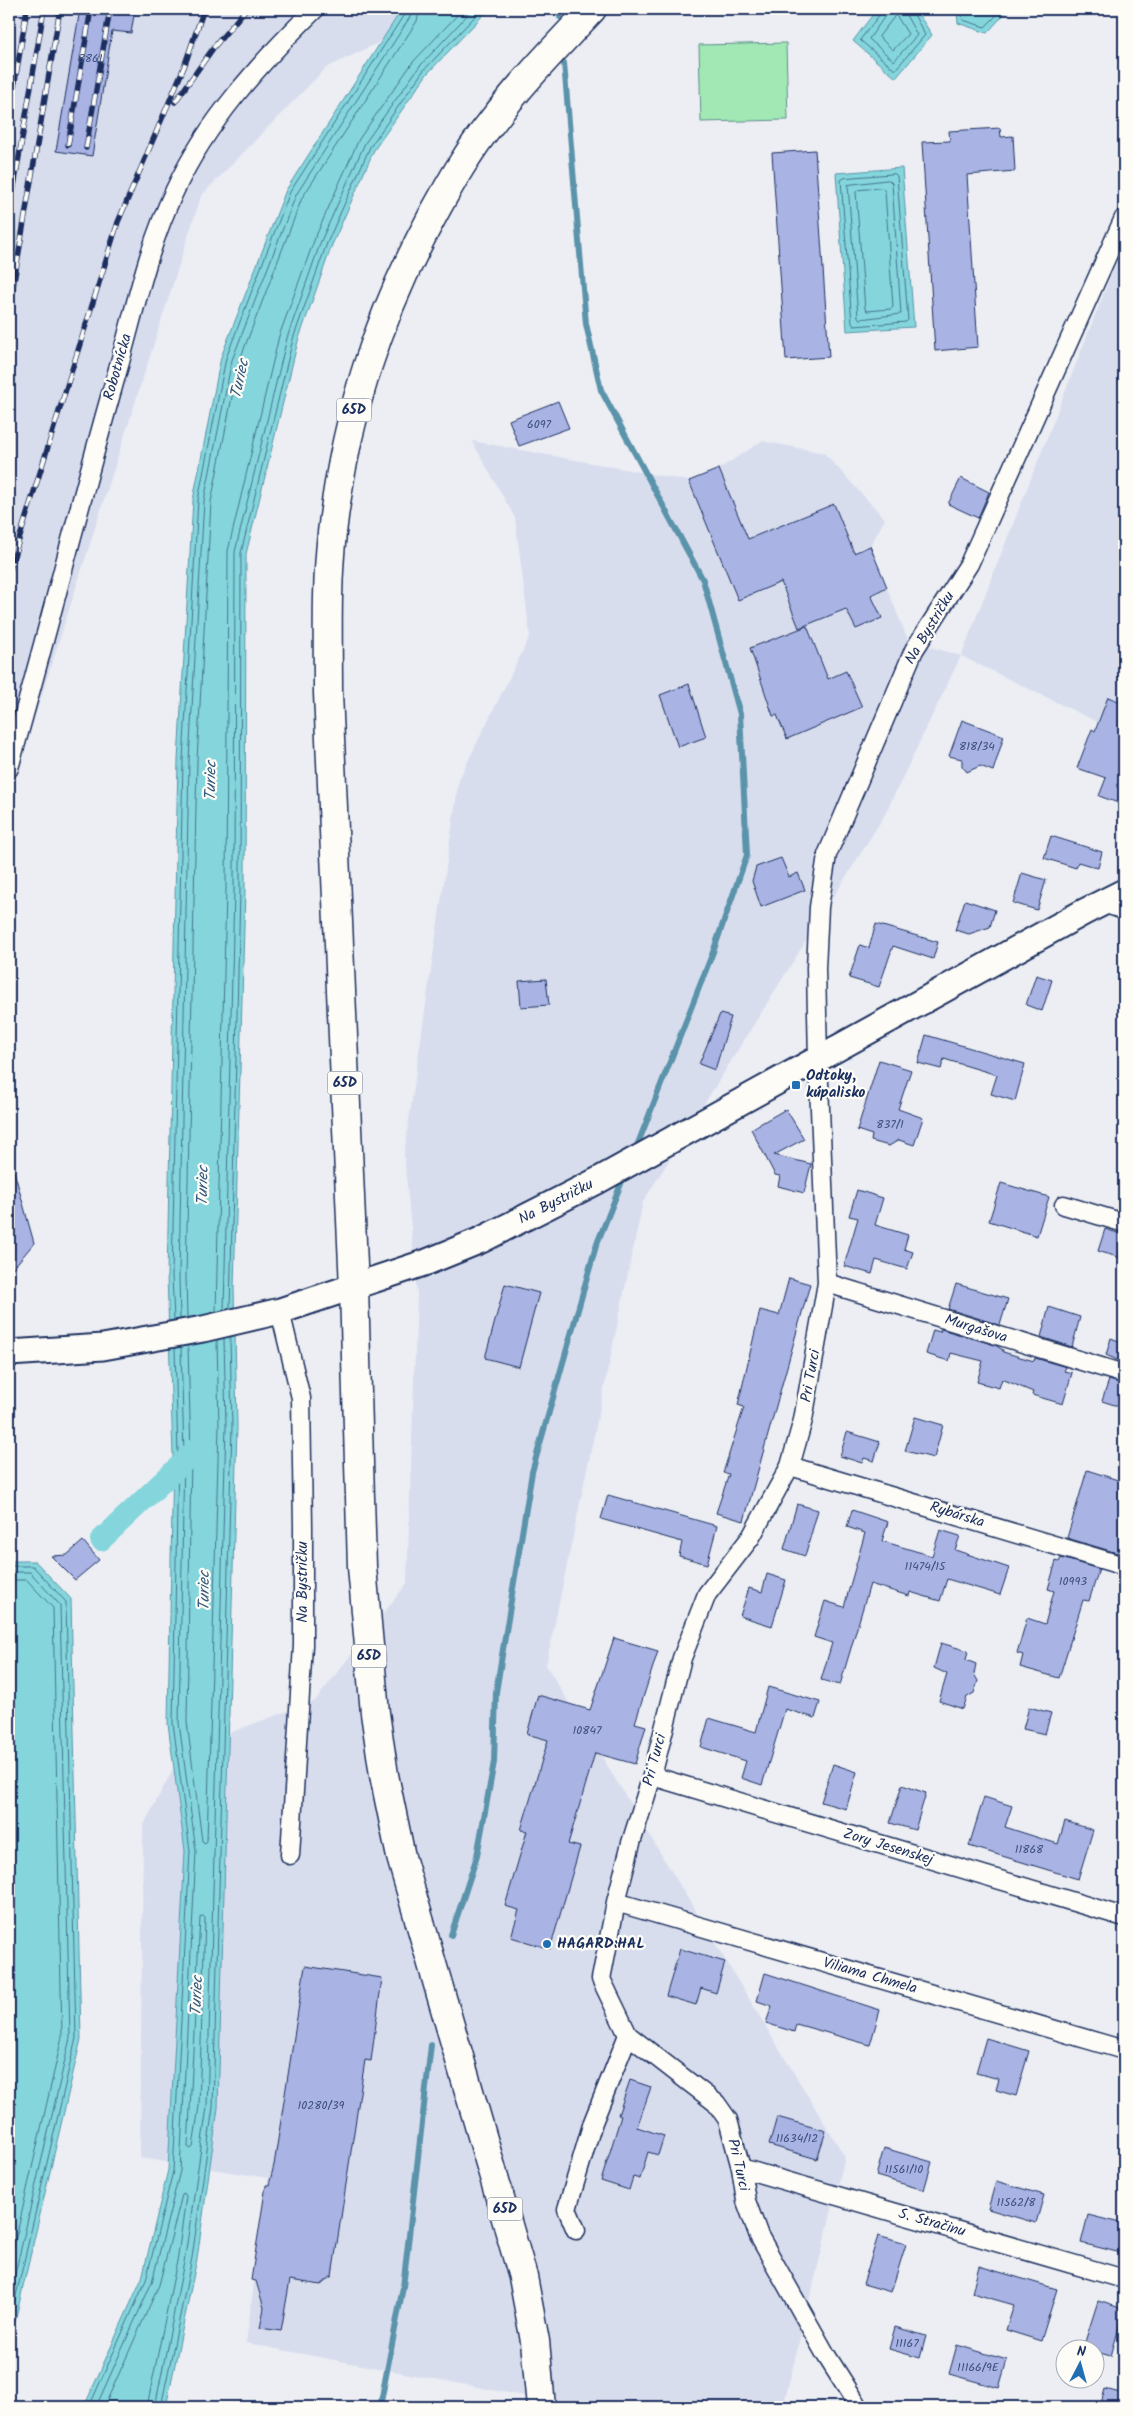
<svg xmlns="http://www.w3.org/2000/svg" width="1133" height="2416" font-family="Kalam,sans-serif">
	<style>
		.built { fill: #d8ddee }
		.green { fill: #a1e8b5; stroke: #5e8c8a }
		.water { fill: #84d6dc; stroke: #5a93aa }
		.lines { fill: none; stroke-linecap: round; stroke-linejoin: round }
		.shore { stroke: #457290; stroke-width: 1 }
		.stream { stroke: #5a93aa; stroke-width: 6 }
		.canal { stroke: #84d6dc; stroke-width: 22 }
		.building { fill: #a9b4e4; stroke: #1b2f5e }
		.street-casing { stroke: #1b2f5e; stroke-width: 21 }
		.secondary-casing { stroke: #1b2f5e; stroke-width: 29 }
		.primary-casing { stroke: #1b2f5e; stroke-width: 31 }
		.street { stroke: #fdfcf7; stroke-width: 18 }
		.secondary { stroke: #fdfcf7; stroke-width: 25 }
		.primary { stroke: #fdfcf7; stroke-width: 28 }
		.rail-casing { stroke: #1b2f5e; stroke-width: 5.5 }
		.rail { stroke: #fdfcf7; stroke-width: 4; stroke-dasharray: 11; stroke-linecap: butt }
		.poi-dot { fill: #1f6fb2; stroke: #fdfcf7; stroke-width: 2 }
		.labels { text-anchor: middle; dominant-baseline: central; stroke-width: 4.5; stroke-linejoin: round; paint-order: stroke }
		.number-label { font-size: 12px; fill: #3e5080 }
		.shield { fill: #fdfcf7; stroke: #5f6c8c; stroke-width: 1 }
		.shield-label { font-size: 14px; font-weight: bold; fill: #1b2f5e }
		.street-label { font-size: 15px; fill: #1b2f5e; stroke: #fdfcf7 }
		.poi-label { font-size: 15px; font-weight: bold; fill: #1b2f5e; stroke: #fdfcf7; text-anchor: start }
		.water-label { font-size: 16px; font-style: italic; fill: #35597e; stroke: #fdfcf7 }
	</style>
	<rect width="100%" height="100%" fill="#eceef3"/>
	<filter id="ink" filterUnits="userSpaceOnUse"><feTurbulence type="fractalNoise" baseFrequency=".02" numOctaves="2"/><feDisplacementMap in="SourceGraphic" scale="10" xChannelSelector="R" yChannelSelector="G"/><feConvolveMatrix kernelMatrix="1 2 1 2 8 2 1 2 1" color-interpolation-filters="sRGB"/></filter>
	<g filter="url(#ink)">
		<!-- built -->
		<path class="built" d="M9,9H448L326,68L201,196L9,798Z
			M1124,242V735L961,656L884,816L643,1202L546,1665L845,2157L783,2407H582L246,2343L268,2178L140,2158L143,1826L183,1750L315,1701L407,1583L417,1293L404,1154L459,779L530,636L515,518L472,441L689,481L719,469L762,441L824,453L885,519L870,546L908,640L961,656Z"/>
		<!-- green -->
		<path class="green" d="M786,43L788,120L701,122L699,45Z"/>
		<!-- water -->
		<path class="water" d="M402,9H489L427,74L374,150L332,245L298,341L246,554L245,890L234,1288L237,1426L218,2108L197,2259L166,2407H84L142,2278L168,2170L185,1851L168,1724L173,1455L167,1275L178,760L193,500L221,357L286,190Z
			M877,9H915L932,35L896,78L853,41Z
			M949,9H1009L987,33L958,23L957,11Z
			M902,168L914,327L847,331L836,173Z
			M9,1561H35L71,1599L81,2039L9,2347Z"/>
		<g class="lines">
			<!-- shore -->
			<path class="shore" d="M881,9L880,14L860,40L895,70L925,35L911,9
				M887,9L885,16L869,39L894,61L917,35L906,15L905,9
				M961,9L963,20L985,27L1003,9
				M896,15L908,34L893,50L879,37Z
				M895,174L897,176L908,320L906,322L854,326L852,323L841,180L844,178Z
				M889,180L892,183L901,314L860,319L858,317L848,185Z
				M882,188L885,191L893,307L891,309L867,311L865,309L856,192L858,190Z
				M230,1309L240,890L241,553L293,339L327,243L370,147L423,71L482,9
				M224,1310L234,890L235,552L287,338L321,241L365,143L419,67L473,9
				M216,1312L226,890L228,551L279,336L315,238L359,139L413,62L463,9
				M187,1318L186,1275L197,760L211,502L239,362L302,198L417,21L420,9
				M180,1319L179,1275L189,760L204,501L232,360L296,195L410,17L412,9
				M174,1320L172,1275L183,760L198,500L226,358L290,192L405,13L406,9
				M188,1346L191,1455L187,1722L202,1841L205,1843L207,1841L219,1426L217,1340
				M9,1566H33L66,1602L76,2038L9,2326
				M9,1572H30L60,1605L70,2038L9,2300
				M9,1580H27L53,1608L62,2037L9,2268
				M203,1916L205,1918L199,2106L193,2147L191,2149L188,2147L200,1918Z
				M89,2407L146,2280L173,2171L190,1851L173,1723L178,1455L175,1348
				M96,2407L152,2282L180,2171L196,1851L179,1723L184,1455L181,1347
				M104,2407L159,2285L182,2195L184,2193L186,2196L178,2256L147,2407
				M155,2407L185,2257L207,2107L226,1426L224,1338
				M161,2407L192,2258L213,2107L232,1426L230,1337"/>
			<!-- stream -->
			<path class="stream" d="M560,9V17
				M564,63L586,324L601,390L703,580L740,714L747,855L713,952L635,1151
				M451,1935L477,1856L494,1762L496,1692L532,1472L596,1246L625,1174
				M380,2407L403,2287L431,2045"/>
			<!-- canal -->
			<path class="canal" d="M101,1540L195,1451"/>
		</g>
		<!-- building -->
		<path class="building" d="M80,9H135L131,33L112,31L92,156L56,151Z
			M1000,128L1001,137L1013,136L1015,171L967,175L978,347L935,351L922,142L950,141L949,131Z
			M815,150L829,357L786,360L772,153Z
			M558,401L569,428L519,446L509,420Z
			M719,469L748,539L834,504L854,553L870,546L887,587L871,595L882,618L856,629L846,609L799,628L781,582L738,600L689,481Z
			M961,478L989,492L978,518L948,504Z
			M807,626L828,679L846,671L862,707L787,739L777,715L773,716L750,648Z
			M689,684L706,737L678,747L660,695Z
			M1108,697L1124,703V794L1121,804L1099,796L1106,778L1077,768L1092,729L1095,731Z
			M962,720L1004,736L993,771L980,766L967,772L962,766V759L949,756Z
			M1051,836L1102,852L1098,868L1078,862L1076,868L1044,858Z
			M781,858L789,877L798,873L805,890L761,907L752,881L756,867Z
			M1022,873L1046,880L1037,910L1013,903Z
			M965,900L995,910L990,927L969,934L955,930Z
			M876,924L938,942L933,959L893,946L879,987L849,978L860,945L869,948Z
			M1036,975L1052,980L1042,1011L1026,1005Z
			M546,979L549,1005L521,1007L519,981Z
			M720,1014L731,1017L715,1070L699,1064Z
			M926,1035L1025,1064L1015,1101L991,1094L997,1075L944,1059L941,1069L918,1063Z
			M879,1060L911,1070L898,1109L923,1118L914,1145L899,1140L889,1146L871,1141L872,1135L857,1130Z
			M786,1109L804,1139L774,1155L811,1164L804,1193L778,1186L780,1176L775,1175L751,1129Z
			M9,1171H14L34,1243L9,1273Z
			M1001,1183L1049,1197L1037,1236L989,1221Z
			M857,1190L883,1198L875,1225L908,1235L904,1249L913,1252L907,1269L876,1260L872,1274L844,1266L858,1218L849,1216Z
			M1105,1229L1124,1235V1259L1098,1251Z
			M789,1278L810,1284L744,1521L716,1513L729,1474L723,1473L744,1407L738,1405L760,1310L779,1315Z
			M505,1284L539,1293L519,1367L485,1358Z
			M956,1284L1008,1299L1000,1325L948,1309Z
			M1049,1307L1080,1317L1072,1347L1041,1337Z
			M941,1329L995,1345L1003,1350V1352L1034,1361L1035,1358L1066,1367L1064,1371L1072,1373L1063,1404L1032,1395L1033,1392L1002,1379L999,1388L977,1382L983,1361L951,1353L949,1361L926,1354L933,1330L940,1332Z
			M1111,1338L1124,1343V1363L1106,1355Z
			M1109,1380L1124,1384V1408L1102,1401Z
			M915,1417L943,1425L934,1458L905,1451Z
			M847,1432L880,1442L874,1461L864,1458L862,1463L840,1456Z
			M1087,1470L1124,1482V1555L1067,1538Z
			M608,1495L717,1526L707,1564L679,1556L682,1542L601,1519Z
			M797,1504L818,1510L805,1556L784,1549Z
			M852,1510L888,1522L882,1541L932,1556L940,1530L960,1536L955,1550L1009,1568L1000,1595L947,1579L940,1601L910,1592L909,1596L870,1584L840,1685L821,1680L832,1643L814,1637L825,1601L844,1607L865,1533L847,1527Z
			M83,1541L99,1560L75,1580L51,1556L67,1555Z
			M1061,1558L1099,1569L1089,1601L1083,1600L1059,1678L1020,1667L1023,1655L1017,1653L1027,1618L1045,1624L1054,1591L1048,1589L1056,1561L1059,1562Z
			M767,1574L786,1580L772,1626L740,1616L749,1588L762,1592Z
			M614,1638L658,1651L635,1723L646,1726L635,1764L595,1753L568,1844L580,1847L550,1949L511,1937L519,1910L505,1906L527,1831L521,1830L548,1740L527,1734L538,1695L590,1710Z
			M941,1643L968,1651L966,1660L976,1664L974,1674L978,1681L974,1693L967,1697L963,1709L939,1701L947,1674L934,1668Z
			M768,1687L820,1702L815,1718L785,1709L762,1785L741,1778L746,1761L701,1747L709,1718L756,1732Z
			M1029,1707L1051,1713L1045,1734L1023,1729Z
			M833,1764L857,1772L846,1809L821,1802Z
			M902,1785L926,1793L915,1830L890,1823Z
			M984,1797L1012,1806L1005,1827L1058,1844L1065,1821L1093,1830L1078,1879L969,1846Z
			M680,1949L725,1962L716,1993L701,1988L696,2005L666,1996Z
			M305,1966L382,1978L371,2061L365,2060L332,2276L321,2285L290,2280L281,2331L260,2328L264,2308L256,2281L251,2280L266,2185H269L274,2165Z
			M765,1973L880,2010L870,2045L796,2024L794,2032L766,2023L772,2006L757,2001Z
			M986,2038L1029,2051L1016,2096L996,2090L999,2079L976,2073Z
			M630,2080L651,2087L637,2127L664,2136L658,2155L648,2152L640,2179L633,2177L629,2190L601,2181L621,2116L618,2115Z
			M777,2117L826,2131L817,2159L769,2145Z
			M884,2148L932,2162L924,2190L876,2176Z
			M996,2181L1044,2195L1036,2223L988,2209Z
			M1088,2215L1124,2224V2242L1121,2253L1081,2243Z
			M878,2236L906,2244L891,2292L863,2284Z
			M979,2266L1057,2289L1041,2341L1006,2330L1014,2305L972,2293Z
			M1098,2301L1124,2309L1111,2356L1096,2352V2348H1083Z
			M895,2327L926,2336L920,2358L889,2349Z
			M957,2345L1007,2360L999,2388L949,2374Z
			M1105,2389L1124,2394V2407H1100Z"/>
		<g class="lines">
			<!-- street casing -->
			<g class="street-casing">
				<path id="street" d="M9,768C47,635 80,501 118,369C135,309 148,246 175,190C207,121 261,62 315,9
					M1103,903L1124,910
					M1064,1205L1124,1223
					M827,1283L1124,1374
					M280,1311L301,1398L303,1527V1645L290,1855
					M790,1466L1124,1566
					M652,1776L1124,1917
					M616,1902L1124,2050
					M741,2168L1124,2279
					M576,2230L567,2209L593,2122L628,2035
					M859,2407L826,2355L759,2236L746,2201L741,2168L728,2120L716,2103L628,2035L601,1979L616,1902L631,1843L652,1776L682,1658L707,1594L751,1537L790,1466L803,1420L827,1283L818,1059L816,968L819,907L827,855L914,650L969,564L1124,218"/>
			</g>
			<!-- secondary casing -->
			<g class="secondary-casing">
				<path id="secondary" d="M9,1353L103,1347L203,1329L280,1311L427,1262L481,1240L597,1181L1084,912L1124,892"/>
			</g>
			<!-- primary casing -->
			<g class="primary-casing">
				<path id="primary" d="M541,2407L535,2341L523,2277L401,1857L384,1775L375,1713L362,1567L354,1288L328,693C328,640 326,586 332,533C345,417 378,316 434,213C451,182 469,150 491,123C522,82 557,46 592,9"/>
			</g>
			<!-- street -->
			<use href="#street" class="street"/>
			<!-- secondary -->
			<use href="#secondary" class="secondary"/>
			<!-- primary -->
			<use href="#primary" class="primary"/>
			<!-- rail casing -->
			<g class="rail-casing">
				<path id="rail" d="M175,102L214,47L246,9
					M9,117L27,9
					M68,145L91,9
					M86,148L110,9
					M9,216L44,9
					M9,311L60,9
					M9,572L118,222L184,67L204,9"/>
			</g>
			<!-- rail -->
			<use href="#rail" class="rail"/>
		</g>
	</g>
	<!-- markers -->
	<g class="poi-dot">
		<rect x="791" y="1080" width="10" height="10" rx="2.5"/>
		<circle cx="547" cy="1944" r="5"/>
	</g>
	<g class="labels">
		<!-- number labels -->
		<g class="number-label">
			<text x="90" y="58">8861</text>
			<text x="539" y="424">6097</text>
			<text x="977" y="746">818/34</text>
			<text x="890" y="1124">837/1</text>
			<text x="925" y="1566">11474/15</text>
			<text x="1073" y="1581">10993</text>
			<text x="587" y="1730">10847</text>
			<text x="1029" y="1849">11868</text>
			<text x="321" y="2105">10280/39</text>
			<text x="797" y="2138">11634/12</text>
			<text x="904" y="2169">11561/10</text>
			<text x="1016" y="2202">11562/8</text>
			<text x="907" y="2343">11167</text>
			<text x="978" y="2367">11166/9E</text>
		</g>
		<!-- shield labels -->
		<g class="shield">
			<rect x="336.5" y="398.5" width="35" height="23" rx="4"/>
			<rect x="327.5" y="1071.5" width="35" height="23" rx="4"/>
			<rect x="351.5" y="1644.5" width="35" height="23" rx="4"/>
			<rect x="487.5" y="2197.5" width="35" height="23" rx="4"/>
		</g>
		<g class="shield-label">
			<text x="354" y="410">65D</text>
			<text x="345" y="1083">65D</text>
			<text x="369" y="1656">65D</text>
			<text x="505" y="2209">65D</text>
		</g>
		<!-- street labels -->
		<g class="street-label">
			<text transform="translate(118 367) rotate(-74)">Robotnícka</text>
			<text transform="translate(930 628) rotate(-59)">Na Bystričku</text>
			<text transform="translate(556 1202) rotate(-27)">Na Bystričku</text>
			<text transform="translate(976 1329) rotate(17)">Murgašova</text>
			<text transform="translate(811 1376) rotate(-80)">Pri Turci</text>
			<text transform="translate(957 1515) rotate(17)">Rybárska</text>
			<text transform="translate(303 1582) rotate(-90)">Na Bystričku</text>
			<text transform="translate(655 1760) rotate(-75)">Pri Turci</text>
			<text transform="translate(888 1847) rotate(17)">Zory Jesenskej</text>
			<text transform="translate(870 1976) rotate(16)">Viliama Chmela</text>
			<text transform="translate(738 2165) rotate(77)">Pri Turci</text>
			<text transform="translate(932 2223) rotate(16)">S. Stračinu</text>
		</g>
		<!-- poi labels -->
		<g class="poi-label">
			<text x="806" y="1076">Odtoky,<tspan x="806" dy="17">kúpalisko</tspan></text>
			<text x="557" y="1944">HAGARD:HAL</text>
		</g>
		<!-- water labels -->
		<g class="water-label">
			<text transform="translate(240 379) rotate(-78)">Turiec</text>
			<text transform="translate(211 781) rotate(-89)">Turiec</text>
			<text transform="translate(203 1186) rotate(-89)">Turiec</text>
			<text transform="translate(204 1591) rotate(-90)">Turiec</text>
			<text transform="translate(197 1996) rotate(-88)">Turiec</text>
		</g>
	</g>
	<!-- margin -->
	<rect width="1133" height="2416" fill="none" stroke="#fdfcf7" stroke-width="30"/>
	<rect x="15" y="15" width="1103" height="2386" fill="none" stroke="#1b2f5e" stroke-width="2" filter="url(#ink)"/>
	<!-- north arrow -->
	<g transform="translate(1080 2364) rotate(6)"><circle r="24" fill="#fdfcf7" stroke="#a3aaba"/>
	<path d="M0-4L9 19L0 12L-9 19Z" fill="#1f6fb2"/>
	<text y="-8" font-size="14" font-weight="bold" text-anchor="middle" fill="#1b2f5e">N</text>
	</g>
</svg>
